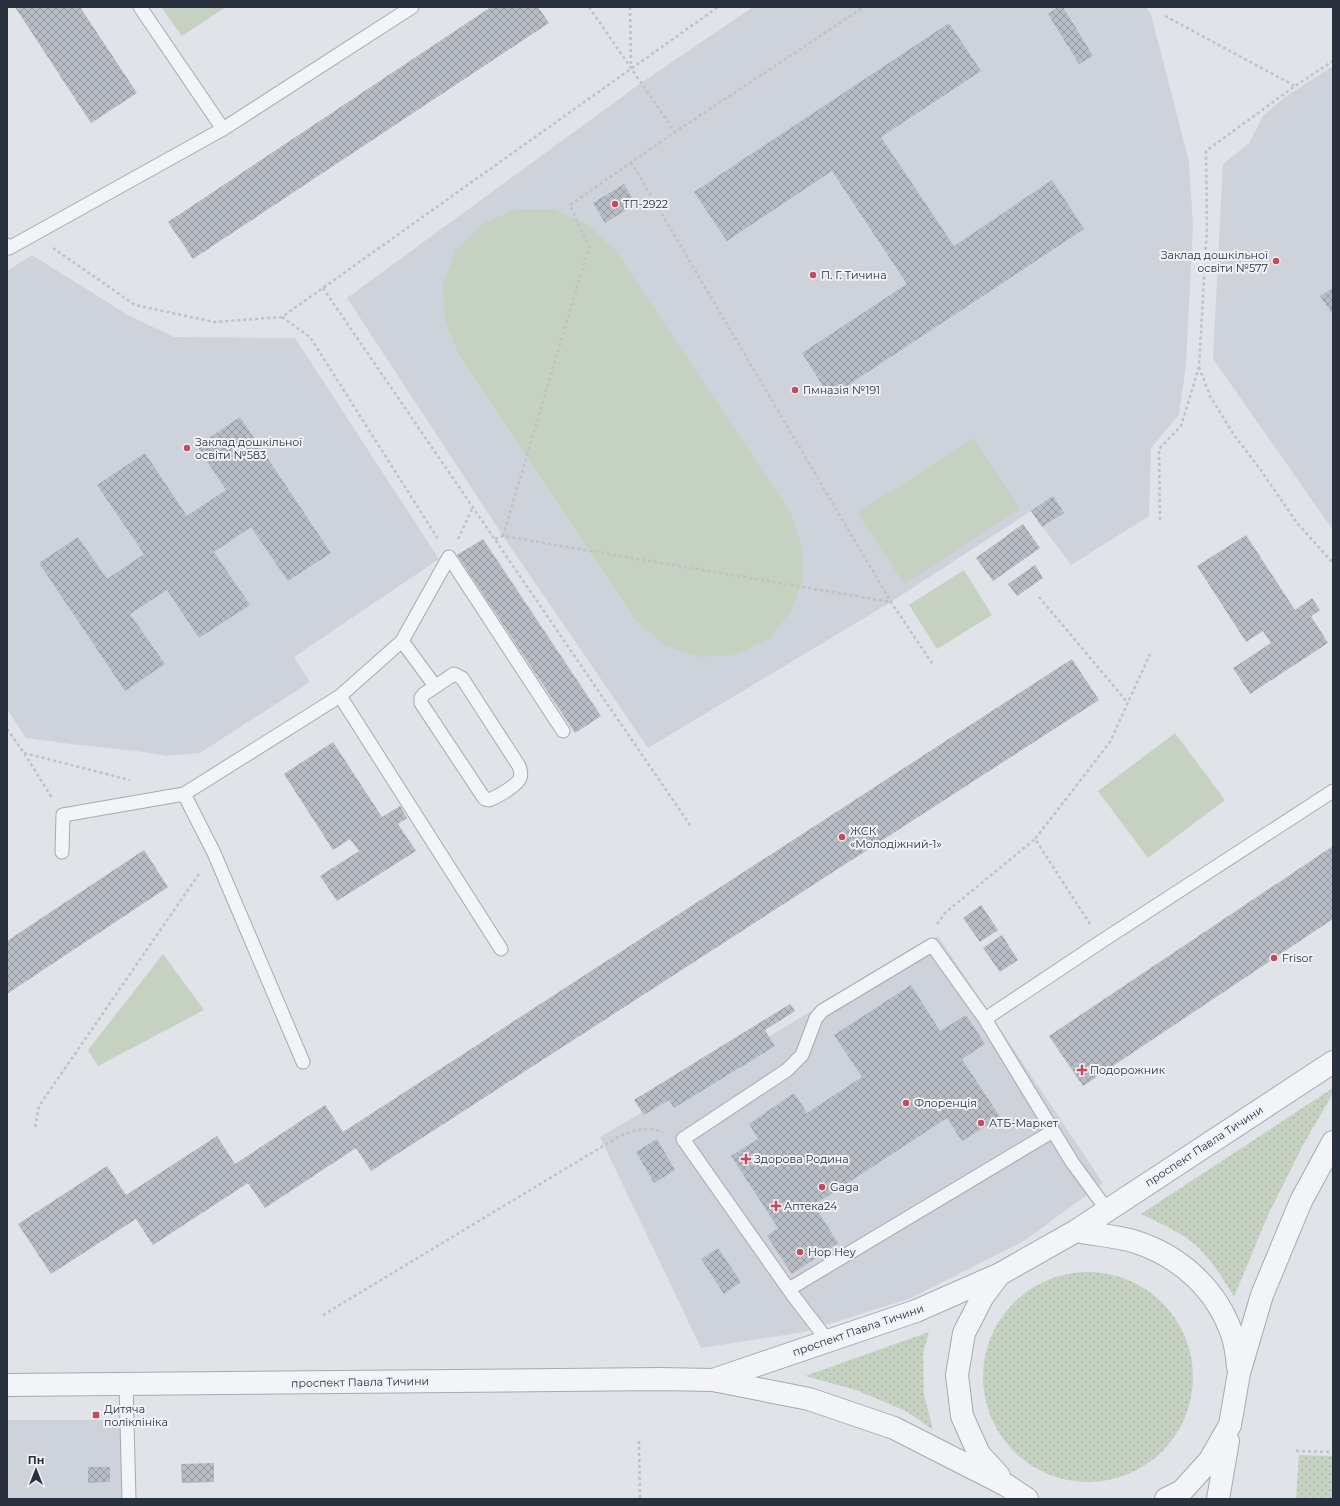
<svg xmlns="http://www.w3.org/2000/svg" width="1340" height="1506" font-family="Montserrat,sans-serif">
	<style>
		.built { fill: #ced2da }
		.grass { fill: url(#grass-dots) }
		.green { fill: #c5d2c1 }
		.building { fill: url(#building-cross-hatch) }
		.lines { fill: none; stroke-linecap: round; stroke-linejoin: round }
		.service-casing { stroke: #a5aab2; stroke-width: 15 }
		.tertiary-casing { stroke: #a5aab2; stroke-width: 24 }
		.path { stroke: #bec1c7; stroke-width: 2.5; stroke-dasharray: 3 3; stroke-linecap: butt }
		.service { stroke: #f3f4f7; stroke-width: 13 }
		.tertiary { stroke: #f3f4f7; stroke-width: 22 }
		.poi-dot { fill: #c84a5a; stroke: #eff2f6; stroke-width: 1.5 }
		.labels { text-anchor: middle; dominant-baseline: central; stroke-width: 4; stroke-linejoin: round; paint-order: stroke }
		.poi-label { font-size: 11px; fill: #29313f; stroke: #eff2f6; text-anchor: start }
		.street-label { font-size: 11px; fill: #29313f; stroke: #eff2f6 }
	</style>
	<defs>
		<pattern id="grass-dots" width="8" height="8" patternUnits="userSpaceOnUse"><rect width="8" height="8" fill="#c5d2c1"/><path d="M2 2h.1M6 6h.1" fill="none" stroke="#a9b5a7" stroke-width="1.8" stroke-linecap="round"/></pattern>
		<pattern id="building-cross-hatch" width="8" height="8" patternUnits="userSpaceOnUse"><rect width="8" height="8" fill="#b7bcc5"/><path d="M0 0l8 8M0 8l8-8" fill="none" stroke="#9599a1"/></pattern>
	</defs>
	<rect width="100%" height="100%" fill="#e0e3e8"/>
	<!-- built -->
	<path class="built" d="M753,7H1146L1151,14L1189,162L1193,226L1186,365L1179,415L1151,448L1149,516L1071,565L1031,511L891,602L648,748L503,536L347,298L641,83Z
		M1333,66V530L1213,359L1223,164L1249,143L1263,116L1285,97Z
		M32,255L128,315L174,337L295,338L439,559L294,657L310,682L200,753L166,756L137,751L71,744L26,738L7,709V271Z
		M938,936L1103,1183L1024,1241L911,1298L804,1332L701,1348L600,1137Z
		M7,1420H128L129,1499H7Z"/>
	<!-- grass -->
	<path class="grass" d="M1333,1088V1093L1302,1147L1268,1215L1234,1297C1224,1280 1214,1264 1200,1249C1185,1234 1160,1223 1141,1214Z
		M983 1377a105 105 0 1 1 210 0a105 105 0 1 1-210 0Z
		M929,1332L923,1353L924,1395L933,1430L906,1411L856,1390L805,1376Z
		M1299,1455L1333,1456V1499H1296Z"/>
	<!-- green -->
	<path class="green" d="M161,7H226L182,36Z
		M516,209H553L586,223L615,250L791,514L802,547L803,580L791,611L770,638L736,655L699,657L664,645L634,618L458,353L445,320L443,284L456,251L482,224Z
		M974,438L1020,509L904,584L857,513Z
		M964,570L992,615L937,649L909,605Z
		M1175,733L1225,800L1148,858L1098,791Z
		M163,954L204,1010L98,1066L88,1050Z"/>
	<!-- building -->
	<path class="building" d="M15,7H80L137,93L91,123Z
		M491,7H538L549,23L193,259L168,222Z
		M1058,7H1063L1093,56L1079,64L1048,14Z
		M949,23L981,71L881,137L954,246L1052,180L1084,229L830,397L802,353L907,284L832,171L727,241L694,192Z
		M624,184L636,204L605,223L593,203Z
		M1333,288V315L1320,296Z
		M240,417L331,553L288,581L251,527L214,552L250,605L199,638L167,590L130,614L165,664L125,691L39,563L78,537L107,579L144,554L97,485L145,453L187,516L226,490L197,446Z
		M1053,496L1064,513L1042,527L1031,511Z
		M1023,524L1040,548L993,581L976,558Z
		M1246,535L1295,610L1312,598L1320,610L1311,616L1328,643L1250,694L1233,668L1271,643L1263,631L1246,642L1197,566Z
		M483,539L601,716L575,733L457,555Z
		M1035,565L1043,578L1017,596L1008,584Z
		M1072,659L1099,700L371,1171L356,1148L265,1208L248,1183L153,1245L136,1219L51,1274L18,1224L107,1166L126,1195L217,1136L235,1164L325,1105L343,1132Z
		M333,742L382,817L400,806L407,818L398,824L416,851L337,901L320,876L359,851L350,839L333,850L284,774Z
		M1333,846V919L1083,1086L1049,1036Z
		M144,850L168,887L7,994V941Z
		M981,905L998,930L980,942L963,918Z
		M1002,935L1018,960L1000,972L983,948Z
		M911,985L940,1031L966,1015L985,1044L962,1059L1000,1117L962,1141L947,1118L814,1205L838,1243L792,1274L767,1236L778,1228L731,1156L758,1139L749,1124L794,1093L807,1113L862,1077L834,1035Z
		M790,1004L795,1011L765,1030L775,1046L674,1108L669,1100L644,1115L634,1100Z
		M657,1139L675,1170L654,1183L636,1152Z
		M718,1248L741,1282L724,1294L701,1259Z
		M214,1463V1482L182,1483L181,1464Z
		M88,1467H110V1482L88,1483Z"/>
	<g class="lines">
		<!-- service casing -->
		<g class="service-casing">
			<path id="service" d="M140,7L223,129
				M7,245L9,248L223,129L412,7
				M402,641L435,686
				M454,674L462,678L519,766C520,770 522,774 520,778C518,785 497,797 489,800L485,799L482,795L421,703V698L424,694Z
				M340,696L501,949
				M184,794L214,853L303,1062
				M62,852L63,815L184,794L340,696L402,641L449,557L563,731
				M985,1019L1102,941L1333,791
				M789,1289L1053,1131
				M828,1341L792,1294L683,1139L787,1070L802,1055L816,1018L822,1011L932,945L985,1019L1072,1162L1107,1210
				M126,1384L129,1499"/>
		</g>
		<!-- tertiary casing -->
		<g class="tertiary-casing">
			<path id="tertiary" d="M1076,1231C1095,1235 1118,1236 1136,1242C1182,1257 1218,1291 1233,1337C1236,1346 1237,1357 1238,1367
				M999,1275L983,1296L964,1333L957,1375L962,1416L979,1454L999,1476
				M713,1380L916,1311L1000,1274L1076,1231L1333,1062
				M7,1385L661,1379L713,1380L809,1399L894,1428L1006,1485L1027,1499
				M1166,1499L1182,1491L1210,1460L1230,1425L1239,1373L1262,1295L1301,1201L1333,1142
				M1218,1499L1228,1441"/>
		</g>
		<!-- path -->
		<path class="path" d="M589,7L675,132
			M630,7L631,68
			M1165,16L1295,86
			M631,162L891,602L934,666
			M53,248L135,305L214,322L282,317L718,7
			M323,288L690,825
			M282,317L310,337L438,539
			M1199,367L1210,396L1234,435L1260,469L1297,523L1333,563
			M1160,520L1159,449L1181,426L1199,367L1207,227L1206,151L1295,86L1333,61
			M503,536L589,247L570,205L675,132L864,7
			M458,539L473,507
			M495,539L503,536L891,602
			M1039,597L1128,703
			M7,729L24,753L52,798
			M24,753L130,780
			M937,924L945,913L1035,839
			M1090,924L1035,839L1110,742L1150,654
			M35,1127L39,1106L199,874
			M323,1315L618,1137C633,1130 647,1126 663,1132
			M639,1441L640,1499
			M1296,1451L1333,1452"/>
		<!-- service -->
		<use href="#service" class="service"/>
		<!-- tertiary -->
		<use href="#tertiary" class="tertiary"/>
	</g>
	<!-- markers -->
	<g class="poi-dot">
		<circle cx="615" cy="204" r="4"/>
		<circle cx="1276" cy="261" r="4"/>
		<circle cx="813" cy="275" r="4"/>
		<circle cx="795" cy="390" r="4"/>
		<circle cx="187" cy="448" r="4"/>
		<circle cx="842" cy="837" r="4"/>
		<circle cx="1274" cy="958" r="4"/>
		<path d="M1080 1064h4v4h4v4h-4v4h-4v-4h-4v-4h4z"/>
		<circle cx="906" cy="1103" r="4"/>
		<circle cx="981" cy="1123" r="4"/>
		<path d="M744 1153h4v4h4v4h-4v4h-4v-4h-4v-4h4z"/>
		<circle cx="822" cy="1187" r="4"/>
		<path d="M774 1200h4v4h4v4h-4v4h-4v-4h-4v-4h4z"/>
		<circle cx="800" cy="1252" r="4"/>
		<rect x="92" y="1411" width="8" height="8" rx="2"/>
	</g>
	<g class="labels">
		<!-- poi labels -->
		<g class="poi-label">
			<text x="623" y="204">ТП-2922</text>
			<text x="1268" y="255" text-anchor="end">Заклад дошкільної<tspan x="1268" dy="13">освіти №577</tspan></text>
			<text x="821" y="275">П. Г. Тичина</text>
			<text x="803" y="390">Гімназія №191</text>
			<text x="195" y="442">Заклад дошкільної<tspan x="195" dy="13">освіти №583</tspan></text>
			<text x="850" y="831">ЖСК<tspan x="850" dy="13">«Молодіжний-1»</tspan></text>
			<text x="1282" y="958">Frisor</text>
			<text x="1090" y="1070">Подорожник</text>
			<text x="914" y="1103">Флоренція</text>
			<text x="989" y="1123">АТБ-Маркет</text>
			<text x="754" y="1159">Здорова Родина</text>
			<text x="830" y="1187">Gaga</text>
			<text x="784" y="1206">Аптека24</text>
			<text x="808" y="1252">Hop Hey</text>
			<text x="104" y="1409">Дитяча<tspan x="104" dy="13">поліклініка</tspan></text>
		</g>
		<!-- street labels -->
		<g class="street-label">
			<text transform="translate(1204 1146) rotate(-33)">проспект Павла Тичини</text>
			<text transform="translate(858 1330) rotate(-19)">проспект Павла Тичини</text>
			<text transform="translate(360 1382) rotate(-1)">проспект Павла Тичини</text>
		</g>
	</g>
	<!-- border -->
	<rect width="1340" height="1506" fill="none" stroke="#29313f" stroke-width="16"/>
	<!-- north arrow -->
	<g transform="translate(36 1470)" stroke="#eff2f6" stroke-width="3" paint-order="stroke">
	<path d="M0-3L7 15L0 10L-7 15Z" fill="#29313f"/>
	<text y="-6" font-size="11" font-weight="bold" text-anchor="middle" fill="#29313f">Пн</text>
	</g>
</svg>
